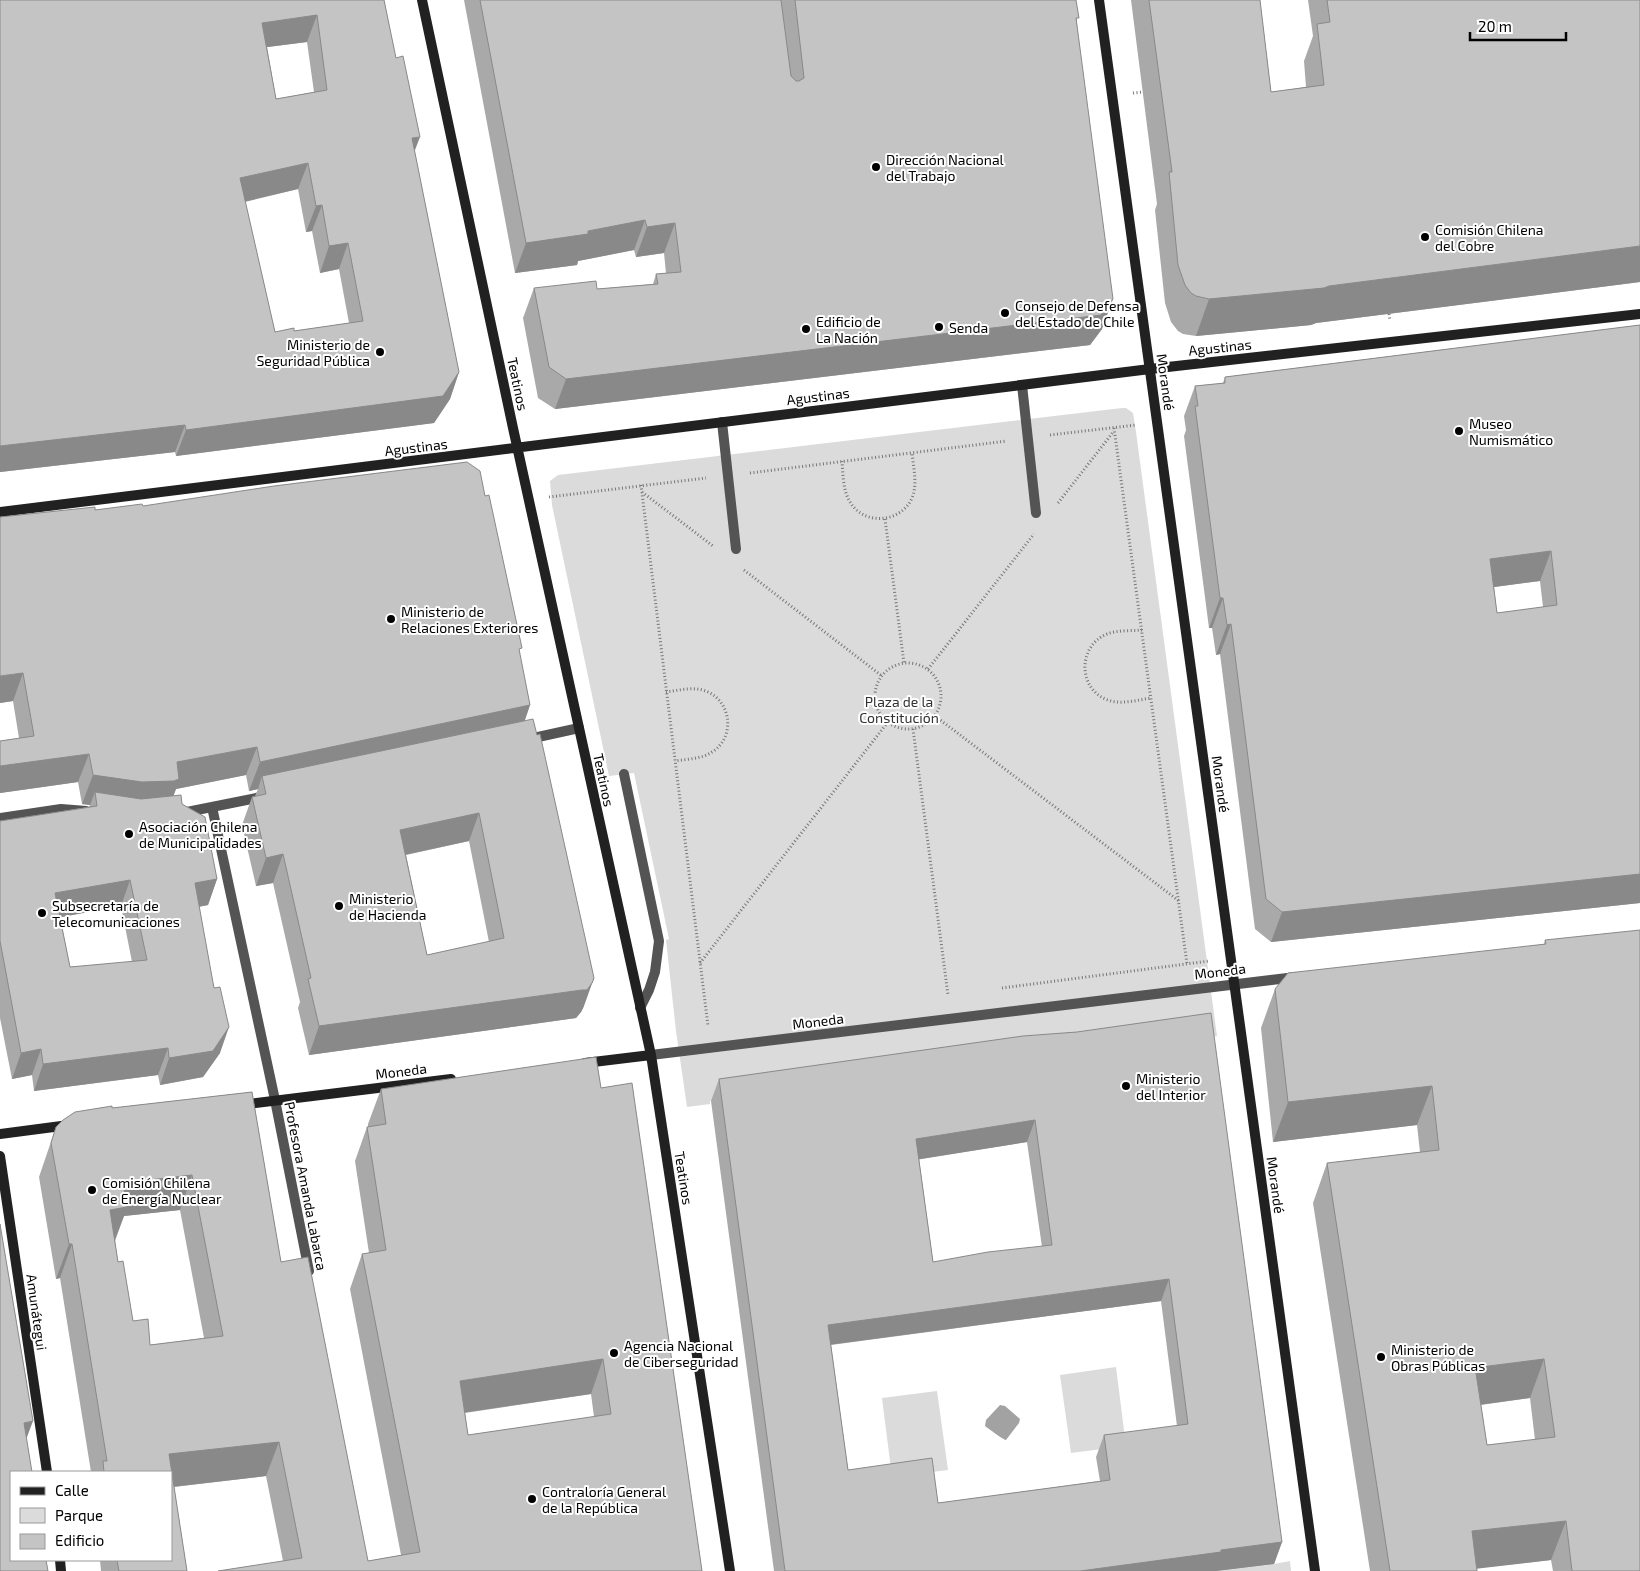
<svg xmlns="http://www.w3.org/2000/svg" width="1640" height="1571" font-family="'Exo 2',sans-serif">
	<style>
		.green { fill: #dbdbdb }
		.water { fill: #a2a2a2 }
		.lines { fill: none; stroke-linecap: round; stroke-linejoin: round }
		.path { stroke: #767676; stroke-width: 3; stroke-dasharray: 1 2.5; stroke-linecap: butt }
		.lane { stroke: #545454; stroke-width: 10 }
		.street { stroke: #545454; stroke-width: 10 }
		.secondary { stroke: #212121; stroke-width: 10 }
		.wall { fill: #a9a9a9; fill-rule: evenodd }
		.shaded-wall { fill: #898989 }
		.building { fill: #c4c4c4; stroke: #898989; fill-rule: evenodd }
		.poi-dot { fill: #000; stroke: #fff; stroke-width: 2 }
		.labels { text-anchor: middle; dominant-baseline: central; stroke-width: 4; stroke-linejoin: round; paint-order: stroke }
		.poi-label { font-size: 14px; fill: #000; stroke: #fff; text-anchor: start }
		.street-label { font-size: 14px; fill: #000; stroke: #fff }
		.park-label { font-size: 14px; fill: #323232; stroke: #fff }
	</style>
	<rect width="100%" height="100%" fill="#fff"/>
	<!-- green -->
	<path class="green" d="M1122,408H1126L1133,413L1136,432L1217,1036L725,1099L710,1101V1104L687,1107L676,1031L666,940L669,939L634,773L609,776L552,505L550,481L558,475Z
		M1116,1367L1126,1446L1071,1453L1060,1375Z
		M937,1391L948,1470L892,1477L882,1398Z
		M1290,1561L1291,1571H1216L1268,1565Z"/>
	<!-- water -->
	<path class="water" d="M1000,1405L1005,1406L1020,1419L1019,1423L1006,1440C1002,1439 988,1428 985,1426L986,1420Z"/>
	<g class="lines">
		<!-- path -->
		<path class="path" d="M1133,93L1143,92
			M1389,314L1390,321
			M1114,428L1187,964
			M1050,435L1136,425
			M842,461C843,474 843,491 850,502C864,526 901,523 912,498C918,484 913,466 912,452
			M750,473L1007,441
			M641,485L708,1026
			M642,492L713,546
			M549,497L706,478
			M1058,503L1114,431
			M885,519L904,663
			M744,570L882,676
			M1142,630C1131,631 1117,630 1107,634C1077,646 1078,690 1108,700C1122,705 1137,700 1151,698
			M875 696a33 33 0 1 1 66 0a33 33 0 1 1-66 0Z
			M928,669L1034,534
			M666,692C680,690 696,686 708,692C732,703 735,738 712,752C702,759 687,759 675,761
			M935,716L1179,901
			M913,729L948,995
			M700,963L888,722
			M1002,988L1209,961"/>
		<!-- lane -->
		<path class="lane" d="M1022,385L1036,513
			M722,422L736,549
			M624,774L659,941L655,972L649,990L640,1008"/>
		<!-- street -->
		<path class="street" d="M529,739L579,728
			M212,807L275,1100L309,1271
			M182,813L266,796
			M0,818L61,809L86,811
			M651,1055L1296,977"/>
		<!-- secondary -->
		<path class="secondary" d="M422,0L513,428L651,1055L730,1571
			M1099,0L1315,1571
			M0,512L1150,369L1640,314
			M585,1063L651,1055
			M240,1105L451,1079
			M0,1134L69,1125
			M0,1156L47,1472
			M60,1560L61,1571"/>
	</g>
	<!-- wall -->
	<path class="wall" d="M0,0H384L459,372L450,399L434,423L176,456L175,452L0,472ZM307,42L314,92L276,99L267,47ZM298,189L306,232L312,231L320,273L339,269L349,323L294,331L275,332L245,202Z
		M464,0H1076L1077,23L1102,329L1090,345L555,409L538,398L523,318L534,288L597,289L653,284L656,274L666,273L664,253L636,257L634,250L578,261L577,265L515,273Z
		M1131,0H1260L1271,92L1306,87L1304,61L1313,36L1308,0H1640V282L1316,323L1311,325L1196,336L1183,334L1178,331L1171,322L1165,303L1155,210L1157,204Z
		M1640,325V903L1271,942L1255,929L1220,654L1216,655L1212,628H1209L1184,436L1186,430L1184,416L1195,386L1223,383L1225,377ZM1540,581L1543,607L1497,613L1494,587Z
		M485,496L530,705L525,720L584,1006L581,1012L576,1018L309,1055L298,1008L300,1002L273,883L256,886L242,825L252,797L255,796L258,789L249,791L246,775L176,789L173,796L182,804L217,879L208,905L199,907L220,1053L203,1077L160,1085L158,1075L34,1091L32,1075L12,1079L0,1018V821L89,807L90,805L82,804L78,782L0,793V741L19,738L13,701L0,703L95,510L143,506ZM469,841L489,942L427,955L406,855ZM121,906L132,962L70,967L60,917Z
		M1545,940L1640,1571H1553L1551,1560L1477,1568V1571H1370L1313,1203L1327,1163L1420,1152L1417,1125L1273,1142L1261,1028L1275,989L1544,944ZM1530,1398L1535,1440L1487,1445L1481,1405Z
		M1077,1032L1282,1542L1274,1564L1216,1571H774L711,1101L719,1079ZM1027,1142L1042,1247L933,1262L919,1159ZM1161,1301L1177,1426L1104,1435L1096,1457L1100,1481L938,1503L848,1470L831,1345Z
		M601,1088L702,1571L283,1561L266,1476L174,1487L187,1571H101L100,1560H171V1472H91L60,1278L56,1279L39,1177L56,1127L112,1108L252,1092L281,1262L368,1561L401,1555L350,1289L362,1254L369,1253L355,1161L367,1127H368V1124L381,1089ZM180,1210L204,1338L150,1345L133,1321L118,1262L115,1241L124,1216ZM591,1394L594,1417L468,1435L465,1413Z"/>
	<!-- shaded-wall -->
	<path class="shaded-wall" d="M317,15L307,42L253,49L262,23Z
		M420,137L410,163L412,138Z
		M308,163L298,189L230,205L240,178Z
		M322,205L312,231L306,232L316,206Z
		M645,220L634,250L578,261L577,265L515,273L526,243Z
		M675,223L664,253L636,257L647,227Z
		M348,243L339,269L320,273L329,246Z
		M1640,246V282L1316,323L1311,325L1196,336L1209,299L1329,286Z
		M1113,299L1102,329L1090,345L555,409L566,379Z
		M459,372L450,399L434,423L176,456L186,430Z
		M185,425L175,452L0,472V446Z
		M1551,551L1540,581L1479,589L1490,559Z
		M1220,598H1223L1212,628H1209Z
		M1231,624L1220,654L1216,655L1227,625Z
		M23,673L13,701L0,703V676Z
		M530,705L520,734L262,776L258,789L249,791L260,762Z
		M257,747L246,775L176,789L169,808L95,792L90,805L82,804L93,775L177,762Z
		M89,754L78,782L0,793V766Z
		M479,813L469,841L390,858L400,830Z
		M283,854L273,883L256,886L266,858Z
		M1640,874V903L1271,942L1282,912Z
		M217,879L208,905L185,909L195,883Z
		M130,880L121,906L46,920L55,893Z
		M594,978L584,1006L581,1012L576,1018L309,1055L319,1026Z
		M229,1027L220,1053L203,1077L160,1085L169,1058Z
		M168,1048L158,1075L34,1091L43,1064Z
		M41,1049L32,1075L12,1079L21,1053Z
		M1432,1086L1417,1125L1273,1142L1288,1102Z
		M1035,1120L1027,1142L909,1161L916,1139Z
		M192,1175L180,1210L124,1216L114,1242L110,1210L123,1183Z
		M69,1244H72L60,1278L56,1279Z
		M1169,1279L1161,1301L820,1346L828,1325Z
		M603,1359L591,1394L447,1415L460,1381Z
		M1544,1359L1530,1398L1470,1406L1476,1373L1481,1367Z
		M33,1421L24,1445V1423Z
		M279,1442L266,1476L171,1487L169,1454Z
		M1566,1521L1551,1560L1457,1571L1472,1531Z
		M1282,1542L1274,1564L1216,1571H1080L1221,1550Z"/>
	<!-- building -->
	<path class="building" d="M0,0H384L396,58L403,56L420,137L412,138L459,372L443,396L186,430L185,425L0,446ZM317,15L327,90L276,99L262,23ZM308,163L316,206L322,205L329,246L348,243L363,321L294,331V328L275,332L240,178Z
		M480,0H781L791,76L796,81H799L804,78L795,0H1076L1079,18H1076L1113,299L1101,315L566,379L549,367L534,288L596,281L597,289L658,284L656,274L681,272L675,223L647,227L645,220L588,231V234L526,243Z
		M1149,0H1260L1271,92L1324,85L1317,24L1330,22L1327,0H1640V246L1329,286L1324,288L1209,299L1196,296L1191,293L1185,285L1178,265L1169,172H1172Z
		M1640,325V874L1282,912L1266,899L1231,624L1227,625L1223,598H1220L1195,406H1198L1195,386L1225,383V377ZM1551,551L1557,605L1497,613L1490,559Z
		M467,462L480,471L485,496L489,495L522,648L519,649L530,705L260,762L257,747L177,762L179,779L174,781L142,782L93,775L89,754L0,766V741L34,736L23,673L0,676V517L95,507V510L142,504L143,506L274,486Z
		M533,719L537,735L540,734L594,978L592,983L587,990H582L319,1026L308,979L311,978L283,854L266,858L252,797L266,794L262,776ZM479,813L504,938L427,955L400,830Z
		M95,792L141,799L181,795L182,804L205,817L217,879L195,883L214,988L220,987L229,1027L213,1051L169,1058L168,1048L43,1064L41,1049L21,1053L0,941V821L97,806ZM130,880L147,960L70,967L55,893Z
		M1640,930V1571H1572L1566,1521L1472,1531L1477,1571H1390L1327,1163L1439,1150L1432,1086L1288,1102L1275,989L1288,973L1546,944L1545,940ZM1544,1359L1555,1437L1487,1445L1476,1373H1482L1481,1367Z
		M1211,1013L1282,1542L1221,1550V1552L1080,1571H785L719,1079L1023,1036L1077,1032ZM1035,1120L1052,1245L988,1252L933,1262L916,1139ZM1169,1279L1188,1424L1104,1435L1110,1480L938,1503L932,1458L848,1470L828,1325Z
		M596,1057L601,1088L632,1083L702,1571H218L302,1558L279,1442L169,1454L187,1571H119L117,1560H171V1472H104L103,1461H107L72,1244H69L51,1143L56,1127L63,1120L75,1112L112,1106V1108L252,1092L281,1262L308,1257L368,1561L420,1552L362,1254L386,1250L367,1127L386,1124L381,1089ZM192,1175L223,1336L150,1345L148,1319L133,1321L123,1261L118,1262L110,1210L127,1207L123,1183ZM603,1359L611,1414L468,1435L460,1381Z
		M0,1224L33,1421L24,1423L32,1472H11V1560H46L48,1571H0Z"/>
	<!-- markers -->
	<g class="poi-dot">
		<circle cx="876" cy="167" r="5"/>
		<circle cx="1425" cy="237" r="5"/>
		<circle cx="1005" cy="313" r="5"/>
		<circle cx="939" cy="327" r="5"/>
		<circle cx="806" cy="329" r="5"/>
		<circle cx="380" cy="352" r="5"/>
		<circle cx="1459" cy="431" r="5"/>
		<circle cx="391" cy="619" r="5"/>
		<circle cx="129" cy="834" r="5"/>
		<circle cx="339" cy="906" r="5"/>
		<circle cx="42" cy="913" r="5"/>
		<circle cx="1126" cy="1086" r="5"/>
		<circle cx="92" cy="1190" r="5"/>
		<circle cx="614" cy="1353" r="5"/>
		<circle cx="1381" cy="1357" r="5"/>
		<circle cx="532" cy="1499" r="5"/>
	</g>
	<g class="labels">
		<!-- poi labels -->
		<g class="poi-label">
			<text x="886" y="159">Dirección Nacional<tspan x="886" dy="16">del Trabajo</tspan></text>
			<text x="1435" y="229">Comisión Chilena<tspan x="1435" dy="16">del Cobre</tspan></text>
			<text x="1015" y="305">Consejo de Defensa<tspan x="1015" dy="16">del Estado de Chile</tspan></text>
			<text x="816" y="321">Edificio de<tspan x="816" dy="16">La Nación</tspan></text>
			<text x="949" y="327">Senda</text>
			<text x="370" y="344" text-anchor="end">Ministerio de<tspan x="370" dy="16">Seguridad Pública</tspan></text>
			<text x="1469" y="423">Museo<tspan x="1469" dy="16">Numismático</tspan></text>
			<text x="401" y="611">Ministerio de<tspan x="401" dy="16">Relaciones Exteriores</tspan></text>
			<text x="139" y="826">Asociación Chilena<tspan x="139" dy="16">de Municipalidades</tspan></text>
			<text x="349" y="898">Ministerio<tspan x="349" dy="16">de Hacienda</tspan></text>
			<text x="52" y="905">Subsecretaría de<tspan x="52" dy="16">Telecomunicaciones</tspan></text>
			<text x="1136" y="1078">Ministerio<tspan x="1136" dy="16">del Interior</tspan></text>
			<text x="102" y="1182">Comisión Chilena<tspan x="102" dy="16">de Energía Nuclear</tspan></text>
			<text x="624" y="1345">Agencia Nacional<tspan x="624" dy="16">de Ciberseguridad</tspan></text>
			<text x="1391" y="1349">Ministerio de<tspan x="1391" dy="16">Obras Públicas</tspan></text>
			<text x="542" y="1491">Contraloría General<tspan x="542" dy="16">de la República</tspan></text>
		</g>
		<!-- street labels -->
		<g class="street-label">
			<text transform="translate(1220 347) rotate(-6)">Agustinas</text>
			<text transform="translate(1166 382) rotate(82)">Morandé</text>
			<text transform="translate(518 384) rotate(78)">Teatinos</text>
			<text transform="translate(818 396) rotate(-7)">Agustinas</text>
			<text transform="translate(416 447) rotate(-7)">Agustinas</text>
			<text transform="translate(604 780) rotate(78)">Teatinos</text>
			<text transform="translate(1221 784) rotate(82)">Morandé</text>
			<text transform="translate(1220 971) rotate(-7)">Moneda</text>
			<text transform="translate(818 1021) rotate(-7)">Moneda</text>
			<text transform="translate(401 1071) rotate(-7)">Moneda</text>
			<text transform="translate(684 1178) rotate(81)">Teatinos</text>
			<text transform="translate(1276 1185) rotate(82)">Morandé</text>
			<text transform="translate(306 1186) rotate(79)">Profesora Amanda Labarca</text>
			<text transform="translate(37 1312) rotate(82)">Amunátegui</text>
		</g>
		<!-- park labels -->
		<g class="park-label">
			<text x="899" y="701">Plaza de la<tspan x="899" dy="16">Constitución</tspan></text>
		</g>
	</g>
	<!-- legend -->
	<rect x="10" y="1471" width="162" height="90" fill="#ffffff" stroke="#999999"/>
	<rect x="20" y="1487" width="25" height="8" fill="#212121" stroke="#999999"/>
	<text x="55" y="1496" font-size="15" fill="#000000">Calle</text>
	<rect x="20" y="1508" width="25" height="15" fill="#dbdbdb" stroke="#999999"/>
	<text x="55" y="1521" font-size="15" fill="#000000">Parque</text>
	<rect x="20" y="1534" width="25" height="15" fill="#c4c4c4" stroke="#999999"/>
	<text x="55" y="1546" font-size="15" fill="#000000">Edificio</text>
	<!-- scale -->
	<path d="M1470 32v8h96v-8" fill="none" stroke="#000000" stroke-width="2.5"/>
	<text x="1478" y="32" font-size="15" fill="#000000" stroke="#ffffff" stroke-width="4" paint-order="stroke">20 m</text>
</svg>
